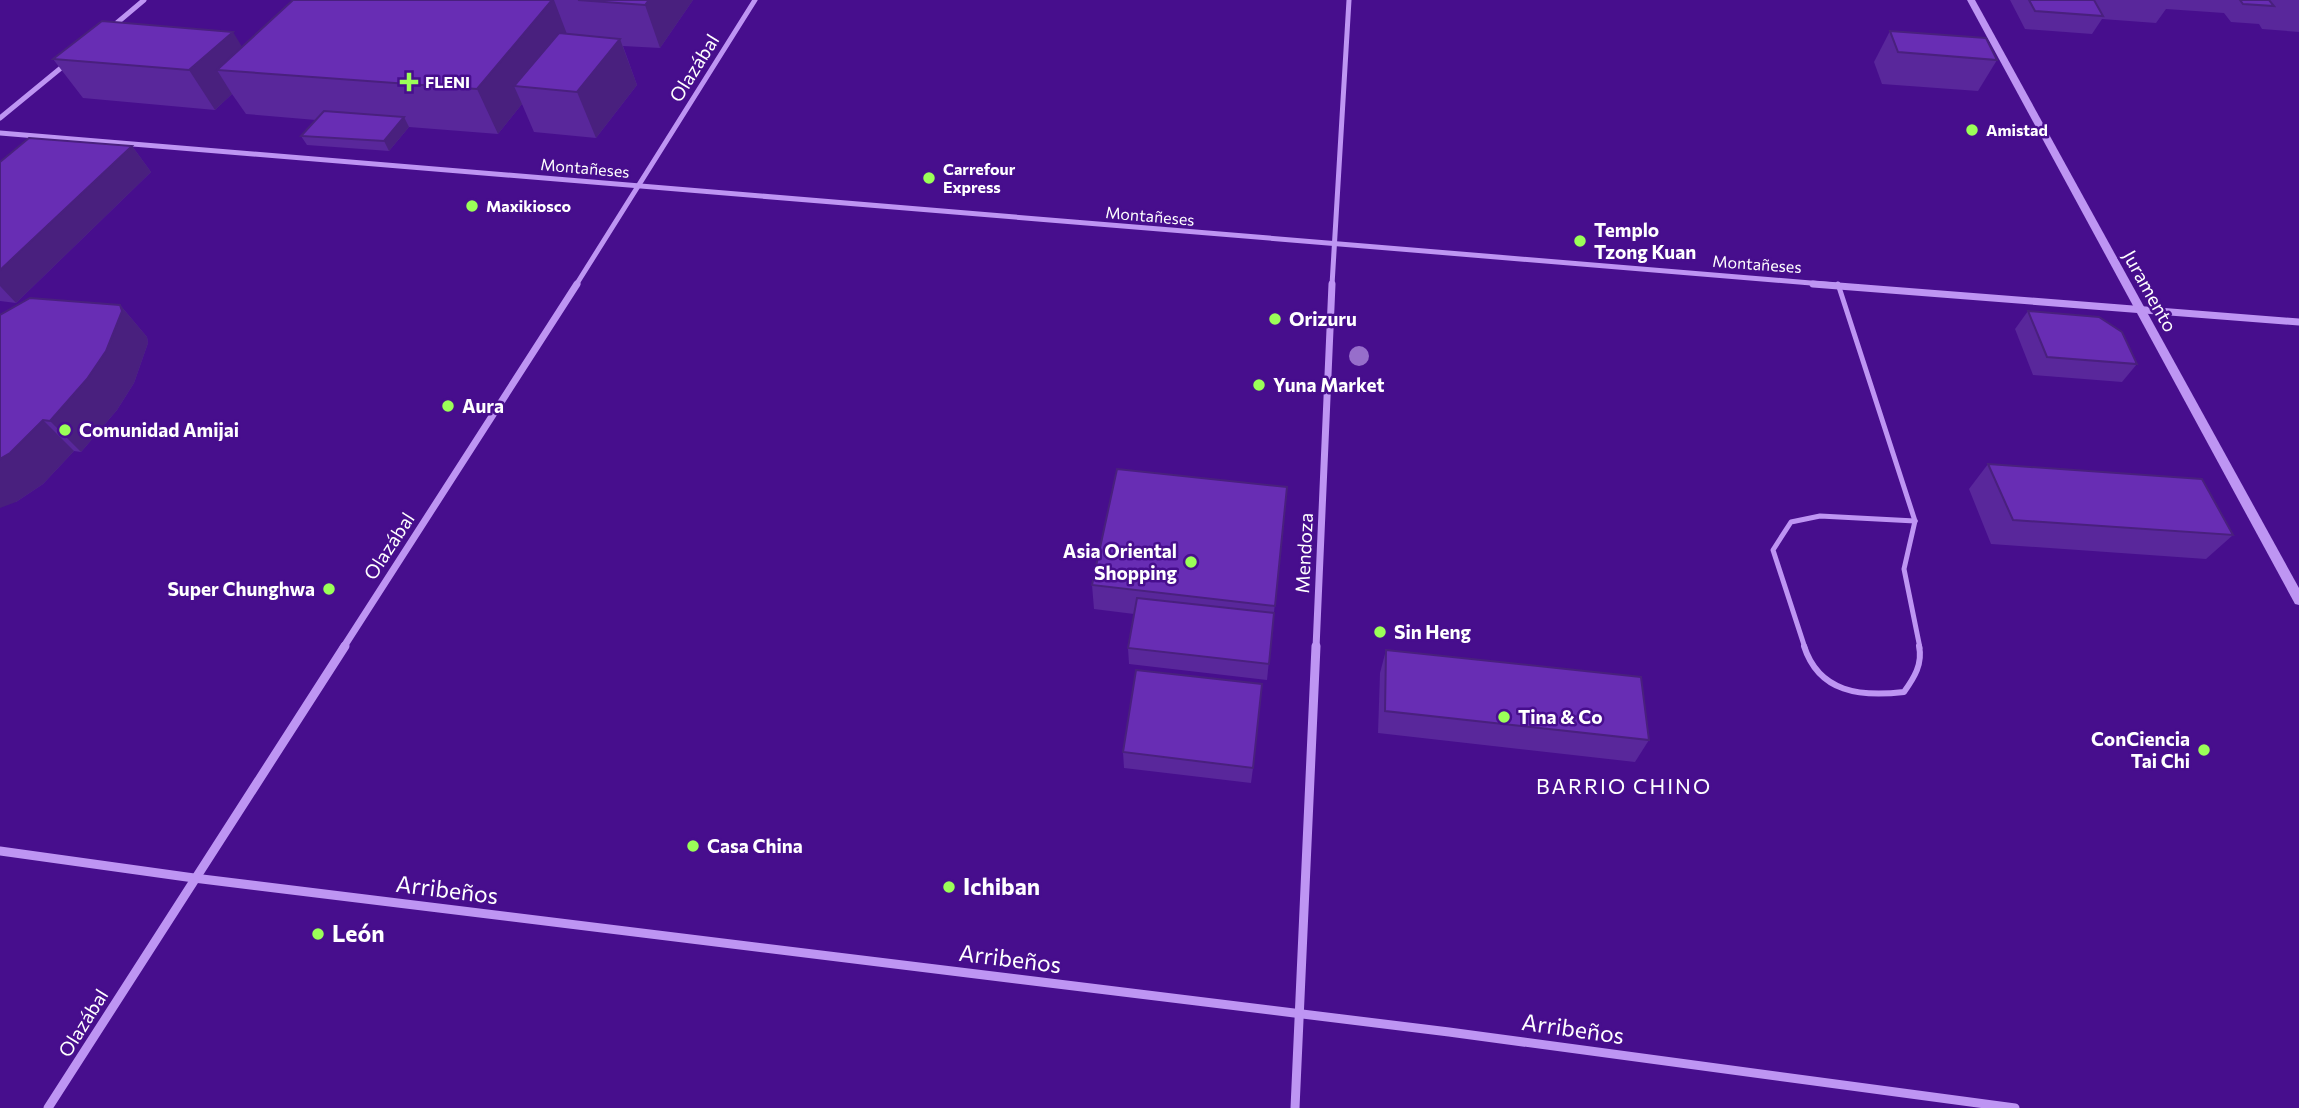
<svg xmlns="http://www.w3.org/2000/svg" width="2299" height="1108" viewBox="0 0 2299 1108" font-family="Commissioner,sans-serif">
<style>
.lines{fill:none;stroke-linecap:round;stroke-linejoin:round}
.service-far1{stroke:#be95f3;stroke-width:5}
.service{stroke:#be95f3;stroke-width:6}
.minor-far2{stroke:#be95f3;stroke-width:5}
.minor-far1{stroke:#be95f3;stroke-width:7}
.minor{stroke:#be95f3;stroke-width:9}
.tertiary{fill:#be95f3;fill-rule:evenodd}
.tree{fill:#976ecb}
.wall{fill:#59279b}
.shaded-wall{fill:#49207e}
.building{fill:#682db4;stroke:#49207e;stroke-width:2}
.poi-dot{fill:#9bff58;stroke:#470e8d;stroke-width:2.5}
.labels{text-anchor:middle;stroke-width:5;stroke-linejoin:round;paint-order:stroke}
.far-poi-label{font-size:16px;font-weight:bold;fill:#fff;stroke:#470e8d;text-anchor:start}
.far-street-label{font-size:16px;fill:#fff;stroke:#470e8d}
.street-label{font-size:19px;fill:#fff;stroke:#470e8d}
.poi-label{font-size:19px;font-weight:bold;fill:#fff;stroke:#470e8d;text-anchor:start}
.neighbourhood-label{font-size:21px;letter-spacing:2px;fill:#fff;stroke:#470e8d}
.near-poi-label{font-size:23px;font-weight:bold;fill:#fff;stroke:#470e8d;text-anchor:start}
.near-street-label{font-size:23px;fill:#fff;stroke:#470e8d}
</style>
<rect width="100%" height="100%" fill="#470e8d"/>
<g class="lines">
<g class="service-far1">
<path d="M1838,284L1915,521"/>
<path d="M1915,521L1904,569L1920,648"/>
<path d="M1805,648L1773,550L1791,522L1820,516L1915,521"/>
</g>
<path class="service" d="M1804,646C1819,693 1861,697 1904,692C1914,678 1923,664 1919,646"/>
<g class="minor-far2">
<path d="M112,27L144,0"/>
<path d="M0,118L67,63"/>
<path d="M0,133L1835,285"/>
<path d="M576,285L755,0"/>
<path d="M1332,285L1349,0"/>
</g>
<g class="minor-far1">
<path d="M1813,284L2299,322"/>
<path d="M343,648L577,284"/>
<path d="M1316,648L1332,284"/>
</g>
<g class="minor">
<path d="M0,851L194,878L1449,1032L2015,1108"/>
<path d="M48,1108L345,646"/>
<path d="M1295,1108L1316,646"/>
</g>
<path class="tertiary" d="M1967,0H1975L2299,588V605L2295,604Z"/>
</g>
<circle class="tree" cx="1359" cy="356" r="10"/>
<g class="wall">
<path d="M293,0H693L660,48L623,46L637,85L596,138L534,132L522,104L498,134L409,127L389,151L307,145L301,136L316,120L246,114L232,94L215,110L83,98L53,59L242,47Z"/>
<path d="M2010,0H2299V32L2262,29L2259,24L2231,22L2224,13L2166,9L2156,23L2102,19L2092,34L2025,29Z"/>
<path d="M1890,31L1997,60L1978,91L1882,84L1874,62Z"/>
<path d="M132,146L151,172L16,303L0,301V162Z"/>
<path d="M120,305L147,337L148,343L134,383L117,410L81,452L74,451L43,484L16,502L0,315Z"/>
<path d="M2028,311L2137,364L2122,382L2033,375L2015,329Z"/>
<path d="M1988,464L2233,535L2206,559L1991,544L1969,489Z"/>
<path d="M1287,487L1267,680L1129,664L1128,648L1134,614L1094,609L1092,585Z"/>
<path d="M1386,650L1649,740L1635,762L1378,733L1380,673Z"/>
<path d="M1123,752L1253,768L1251,783L1124,768Z"/>
</g>
<g class="shaded-wall">
<path d="M552,0H554L570,42L514,86L522,104L498,134L477,89Z"/>
<path d="M649,0H693L660,48L645,5Z"/>
<path d="M233,32L257,71L217,70L232,94L215,110L189,70Z"/>
<path d="M620,39L637,85L596,138L577,92Z"/>
<path d="M404,117L409,127L389,151L384,141Z"/>
<path d="M132,146L151,172L16,303L0,286V270Z"/>
<path d="M120,305L147,337L148,343L134,383L117,410L81,452L50,421Z"/>
<path d="M43,420L74,451L43,484L16,502L0,508V459Z"/>
</g>
<g class="building">
<path d="M293,0H552L477,89L217,70Z"/>
<path d="M578,0H649L645,5Z"/>
<path d="M2029,0H2094L2103,16L2035,11Z"/>
<path d="M2240,0H2269L2274,6L2243,4Z"/>
<path d="M102,21L233,32L189,70L53,59Z"/>
<path d="M1890,31L1986,38L1997,60L1898,52Z"/>
<path d="M559,33L620,39L577,92L514,86Z"/>
<path d="M324,111L404,117L384,141L301,136Z"/>
<path d="M29,138L132,146L0,270V162Z"/>
<path d="M30,298L120,305L122,311L106,351L87,379L50,421L43,420L10,453L0,459V315Z"/>
<path d="M2028,311L2099,317L2122,332L2137,364L2047,357Z"/>
<path d="M1988,464L2202,479L2233,535L2013,520Z"/>
<path d="M1117,469L1287,487L1275,606L1092,585Z"/>
<path d="M1137,598L1274,613L1269,664L1128,648Z"/>
<path d="M1386,650L1641,677L1649,740L1385,711Z"/>
<path d="M1136,670L1262,684L1253,768L1123,752Z"/>
</g>
<g class="poi-dot">
<path d="M405.5 71.5h7v7h7v7h-7v7h-7v-7h-7v-7h7z"/>
<circle cx="1972" cy="130" r="7"/>
<circle cx="929" cy="178" r="7"/>
<circle cx="472" cy="206" r="7"/>
<circle cx="1580" cy="241" r="7"/>
<circle cx="1275" cy="319" r="7"/>
<circle cx="1259" cy="385" r="7"/>
<circle cx="448" cy="406" r="7"/>
<circle cx="65" cy="430" r="7"/>
<circle cx="1191" cy="562" r="7"/>
<circle cx="329" cy="589" r="7"/>
<circle cx="1380" cy="632" r="7"/>
<circle cx="1504" cy="717" r="7"/>
<circle cx="2204" cy="750" r="7"/>
<circle cx="693" cy="846" r="7"/>
<circle cx="949" cy="887" r="7"/>
<circle cx="318" cy="934" r="7"/>
</g>
<g class="labels">
<g class="far-poi-label">
<text x="425" y="88">FLENI</text>
<text x="1986" y="136">Amistad</text>
<text x="943" y="175">Carrefour<tspan x="943" dy="18">Express</tspan></text>
<text x="486" y="212">Maxikiosco</text>
</g>
<g class="far-street-label">
<text transform="translate(585 168) rotate(5)" y="6">Montañeses</text>
<text transform="translate(1150 216) rotate(5)" y="6">Montañeses</text>
<text transform="translate(1757 264) rotate(4)" y="6">Montañeses</text>
</g>
<g class="street-label">
<text transform="translate(694 68) rotate(-58)" y="7">Olazábal</text>
<text transform="translate(2150 291) rotate(61)" y="7">Juramento</text>
<text transform="translate(389 546) rotate(-57)" y="7">Olazábal</text>
<text transform="translate(1304 553) rotate(-87)" y="7">Mendoza</text>
<text transform="translate(83 1023) rotate(-58)" y="7">Olazábal</text>
</g>
<g class="poi-label">
<text x="1594" y="237">Templo<tspan x="1594" dy="22">Tzong Kuan</tspan></text>
<text x="1289" y="326">Orizuru</text>
<text x="1273" y="392">Yuna Market</text>
<text x="462" y="413">Aura</text>
<text x="79" y="437">Comunidad Amijai</text>
<text x="1177" y="558" text-anchor="end">Asia Oriental<tspan x="1177" dy="22">Shopping</tspan></text>
<text x="315" y="596" text-anchor="end">Super Chunghwa</text>
<text x="1394" y="639">Sin Heng</text>
<text x="1518" y="724">Tina &amp; Co</text>
<text x="2190" y="746" text-anchor="end">ConCiencia<tspan x="2190" dy="22">Tai Chi</tspan></text>
<text x="707" y="853">Casa China</text>
</g>
<g class="neighbourhood-label">
<text x="1624" y="794">BARRIO CHINO</text>
</g>
<g class="near-poi-label">
<text x="963" y="895">Ichiban</text>
<text x="332" y="942">León</text>
</g>
<g class="near-street-label">
<text transform="translate(447 890) rotate(7)" y="8">Arribeños</text>
<text transform="translate(1010 959) rotate(7)" y="8">Arribeños</text>
<text transform="translate(1573 1029) rotate(8)" y="8">Arribeños</text>
</g>
</g>
</svg>
